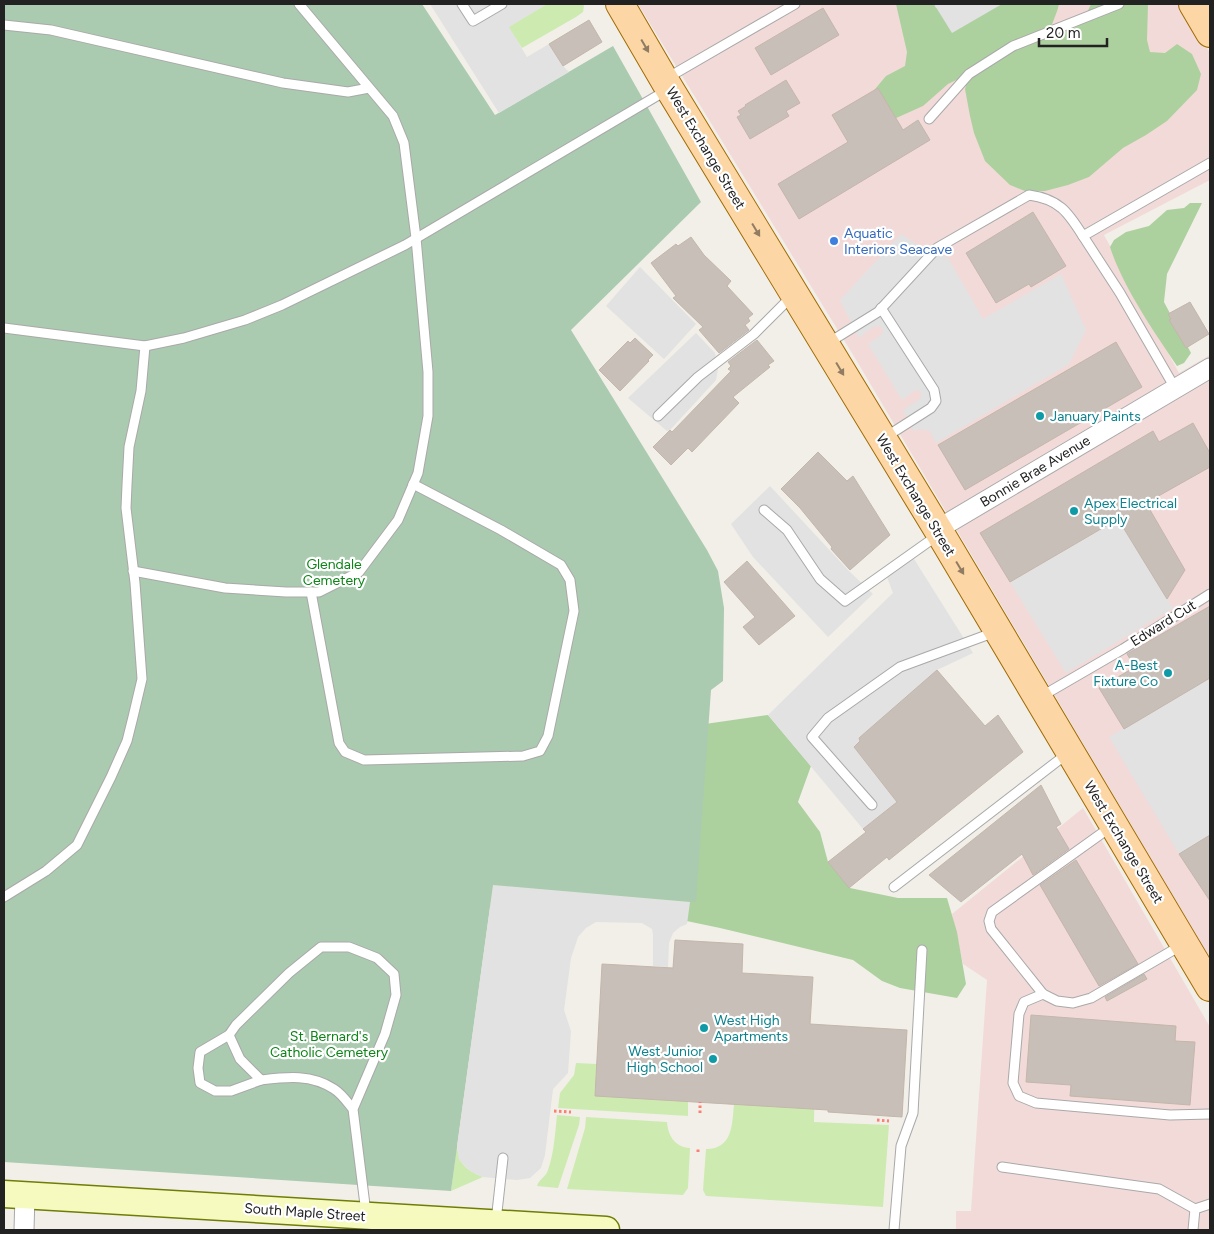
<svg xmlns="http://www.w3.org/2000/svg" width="1214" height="1234" viewBox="0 0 1214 1234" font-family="Figtree,sans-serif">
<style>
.commercial{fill:#f2dad9}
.grass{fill:#cdebb0}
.forest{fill:#add19e}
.cemetery{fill:#aacbaf}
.parking{fill:#e2e2e2}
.building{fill:#c7bfb8;stroke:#c4b6ab}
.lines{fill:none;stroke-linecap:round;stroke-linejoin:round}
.lane-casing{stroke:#a9a9a9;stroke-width:11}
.street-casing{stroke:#a9a9a9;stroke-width:21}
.secondary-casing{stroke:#707d05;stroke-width:29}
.primary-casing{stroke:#a06b00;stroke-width:30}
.path{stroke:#fa8072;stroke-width:3;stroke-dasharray:2.5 2.5;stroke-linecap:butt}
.lane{stroke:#fff;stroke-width:9}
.street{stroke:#fff;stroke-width:19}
.secondary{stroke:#f7fabf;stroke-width:26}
.primary{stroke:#fcd6a4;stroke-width:28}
.oneway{fill:#8f7c63}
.shop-dot{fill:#3f7fe0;stroke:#fff;stroke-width:2}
.culture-dot{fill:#0f9aa8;stroke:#fff;stroke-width:2}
.labels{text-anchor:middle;stroke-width:4.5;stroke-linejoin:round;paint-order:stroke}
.street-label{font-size:14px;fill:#222;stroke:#fff}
.shop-label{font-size:14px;fill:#366cbe;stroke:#fff;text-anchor:start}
.culture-label{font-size:14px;fill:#0d838f;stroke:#fff;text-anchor:start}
.park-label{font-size:14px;fill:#0c8416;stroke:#fff}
</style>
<rect width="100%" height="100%" fill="#f2efe9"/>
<g class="commercial">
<path d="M638,4H1181L1210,53V180L1104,235L1179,373L1210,355V958L855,358Z"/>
<path d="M1083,808L1210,1027V1230H956V1211H971L987,980L963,964L952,914Z"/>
</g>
<g class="grass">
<path d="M547,4H583L584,6L583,12L576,17L522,48L508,27Z"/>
<path d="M576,1063L597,1064L688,1101V1116L558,1108L560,1093L574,1075Z"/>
<path d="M815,1078L814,1122L889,1125L883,1207L706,1196L703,1190L706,1149C733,1149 732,1124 734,1104Z"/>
<path d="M557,1115L580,1117L579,1125L558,1188L537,1186C539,1179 546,1177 548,1170C554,1153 555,1134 557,1115Z"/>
<path d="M586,1117L667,1122C668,1136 675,1147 690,1148L688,1188L683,1195L567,1189L585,1128Z"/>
<path d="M457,1146C460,1165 465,1169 483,1177L451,1191Z"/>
</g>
<g class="forest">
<path d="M896,4H934L936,8L991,4H1059C1057,15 1050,25 1049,37L1076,27L1086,15L1091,4H1148L1147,40L1150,52L1165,53L1177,44L1192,54L1201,74L1197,90L1167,121L1146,135L1123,148L1089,177L1068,185L1045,191H1025L1010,185L985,161L974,133L970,116L965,89L969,74L948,84L923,106L894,119L865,101L886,76L905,66L907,52Z"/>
<path d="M1190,203H1202L1167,274L1164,302L1191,353L1184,363L1177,366C1153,330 1123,287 1110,247L1114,240L1126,232L1149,226L1167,210L1184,208Z"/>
<path d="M768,715L811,766L798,802L820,832L828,862L850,888L898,898H947L957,932L966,984L957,998L900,988L882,981L853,960L720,928L529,888L490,907L157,735L698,725Z"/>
</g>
<path class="cemetery" d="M4,4H422L495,115L613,46L701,202L571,330L707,550L718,571L724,608L723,681L711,690L696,902L493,886L451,1191L4,1162Z"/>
<g class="parking">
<path d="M430,4H547L509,27L527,57L549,44L563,66L569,72L499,113Z"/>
<path d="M934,4H1002L952,33Z"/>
<path d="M901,234L915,243L948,258L983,319L1061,274L1086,330L1069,364L936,443L930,431L920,429L914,431L903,410L921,398V393L918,390L914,391L902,400L868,344L880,336L883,332L882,328L879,326L873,327L859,338L840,300Z"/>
<path d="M640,267L696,324L664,359L606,306Z"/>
<path d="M696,333L715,353L718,369L716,380L670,430L667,431L628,398Z"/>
<path d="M770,486L849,571L873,594L828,637L753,557L731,524Z"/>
<path d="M1118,519L1173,608L1066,673L1010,582Z"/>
<path d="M914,559L973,653L937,670L854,747L879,779L903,798L863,829L768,715L893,593L887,577Z"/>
<path d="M1210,678V835L1179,854L1109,737Z"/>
<path d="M493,885L690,902L687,924L680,927L673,933L669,943L668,967L653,966V935L652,929L642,923L596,922L586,928L578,937L571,958L564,1010L571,1031L568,1073L553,1089L545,1155L541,1168L530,1178L517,1180L483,1177L470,1171L459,1160L457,1146Z"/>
</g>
<g class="building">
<path d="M823,8L839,35L771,75L755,48Z"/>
<path d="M589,20L602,42L563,66L549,44Z"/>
<path d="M786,80L800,103L786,111L789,116L750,139L737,117L741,115L738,111L746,106L745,105Z"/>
<path d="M878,88L903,130L918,120L930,140L799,219L778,184L848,142L832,115Z"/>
<path d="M1033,212L1066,266L1031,287L1029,284L996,303L966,253Z"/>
<path d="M691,237L704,255L731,281L727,286L753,314L748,318L750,321L745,325L749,330L719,353L699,330L703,327L673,298L676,296L651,263L676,244L678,246Z"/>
<path d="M1190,302L1209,334L1186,348L1169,320L1171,319L1168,314Z"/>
<path d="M635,338L653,355L648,360L649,361L620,391L599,370L628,341L630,343Z"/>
<path d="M757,340L774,361L768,365L770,367L733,397L739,403L692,452L688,448L671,465L653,447L670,430L672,432L731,371L728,369L731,366L728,362Z"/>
<path d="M1116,342L1142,387L965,490L938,445Z"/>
<path d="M1193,423L1210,453V467L1146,503L1185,570L1167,599L1118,519L1010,582L980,533L1153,431L1159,442Z"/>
<path d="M818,452L847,481L853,476L890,535L850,570L831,549L832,547L800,508L781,489Z"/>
<path d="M747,561L795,616L759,645L743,627L755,617L724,582Z"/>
<path d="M1210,606V678L1124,729L1099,688L1135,667L1127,654Z"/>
<path d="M937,670L985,726L998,715L1023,752L889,860L887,857L849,888L828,862L866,832L863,829L897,802L854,747L860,741L859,738Z"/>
<path d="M1041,785L1061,824L1056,827L1069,849L1033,875L1022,854L961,902L929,875Z"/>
<path d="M1210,835V901L1179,854Z"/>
<path d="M1076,860L1138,964L1099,986L1040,885Z"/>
<path d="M675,940L743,944L742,973L813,977L810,1024L907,1030L902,1117L828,1112V1110L595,1096L602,964L673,968Z"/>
<path d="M1144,974L1147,979L1107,1001L1105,997Z"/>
<path d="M1031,1015L1176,1026L1175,1041L1195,1042L1190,1105L1070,1096L1071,1085L1026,1082Z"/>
</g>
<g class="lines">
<defs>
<g id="lane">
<path d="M462,4L473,21L502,4"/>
<path d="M4,25L51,30L283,83L348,92L369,88"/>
<path d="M667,78L795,4"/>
<path d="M929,119L969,74L1013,46L1119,4"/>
<path d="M1083,236L1120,293L1175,388"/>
<path d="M881,308L934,390L936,401L931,408L884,438"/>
<path d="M4,328L145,346L184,338L245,320L282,305L405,245L667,90"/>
<path d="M828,343L878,312L937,248L1029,195C1059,199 1068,212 1083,236L1210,163"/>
<path d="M658,416L698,377L754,334L792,296"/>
<path d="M764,510L787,530L820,579L845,601L938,535"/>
<path d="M133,571L225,588L286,592H319L359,572L398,520L418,473L428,416V372L416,238L404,143L393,116L299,4"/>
<path d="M311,592L339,743L345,752L364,760L523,756L540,751L548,736L574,611L570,580L561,565L501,530L413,484"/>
<path d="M1042,696L1123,649L1210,594"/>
<path d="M872,805L812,737L828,718L900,667L995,632"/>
<path d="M1112,826L992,912L989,921L991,929L1043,994L1057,1001L1073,1003L1091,998L1182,945"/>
<path d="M894,887L1068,753"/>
<path d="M4,897L46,871L77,845L111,777L127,741L133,717L142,679L135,583L126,508L127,485L129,447L141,391L145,346"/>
<path d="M1043,994L1024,1002L1019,1014L1013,1083L1019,1096L1036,1103L1170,1115L1210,1114"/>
<path d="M229,1035L200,1052L198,1068L200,1083L215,1091H231L261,1080"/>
<path d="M353,1109C348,1103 342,1094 334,1089C311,1074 287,1077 261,1080L240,1059L229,1035L236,1025L289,973L321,947H349L377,958L394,974L396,995L385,1034L353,1109L366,1213"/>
<path d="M1002,1167L1159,1189L1195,1209"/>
<path d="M496,1221L503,1158"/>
<path d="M894,1230L901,1146L913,1113L922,950"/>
<path d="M1193,1230L1195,1209L1210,1204"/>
</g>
<g id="street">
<path d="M938,529L1210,368"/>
<path d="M24,1230L25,1195"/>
</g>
<path id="secondary" d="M4,1194L606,1230"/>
<g id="primary">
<path d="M620,4L669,88L940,533L1210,987"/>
<path d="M1193,4L1210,33"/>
</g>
</defs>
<use href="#lane" class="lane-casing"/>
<use href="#street" class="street-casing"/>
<use href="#secondary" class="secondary-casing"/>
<use href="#primary" class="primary-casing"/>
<g class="path">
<path d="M554,1111L571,1112"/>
<path d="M700,1113V1102"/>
<path d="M877,1120L889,1121"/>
<path d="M698,1152V1148"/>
</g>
<use href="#lane" class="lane"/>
<use href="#street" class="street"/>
<use href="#secondary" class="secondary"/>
<use href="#primary" class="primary"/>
</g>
<defs><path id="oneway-solid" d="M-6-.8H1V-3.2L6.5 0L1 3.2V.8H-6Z" transform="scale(1.25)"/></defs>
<g class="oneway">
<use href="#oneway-solid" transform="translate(645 46) rotate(60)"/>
<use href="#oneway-solid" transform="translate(756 230) rotate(59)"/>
<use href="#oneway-solid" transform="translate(840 369) rotate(59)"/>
<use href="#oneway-solid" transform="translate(960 568) rotate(59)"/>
</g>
<circle class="shop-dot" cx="834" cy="241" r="5"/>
<g class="culture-dot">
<circle cx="1040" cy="416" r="5"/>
<circle cx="1074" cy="511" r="5"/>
<circle cx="1168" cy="673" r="5"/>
<circle cx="704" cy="1028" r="5"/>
<circle cx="713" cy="1059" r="5"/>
</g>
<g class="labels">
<g class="street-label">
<text transform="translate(706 148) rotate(59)" y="5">West Exchange Street</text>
<text transform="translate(1035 471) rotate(-31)" y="5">Bonnie Brae Avenue</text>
<text transform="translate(916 495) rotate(59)" y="5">West Exchange Street</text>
<text transform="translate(1163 623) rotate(-32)" y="5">Edward Cut</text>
<text transform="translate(1124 842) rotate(59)" y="5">West Exchange Street</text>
<text transform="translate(305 1212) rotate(4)" y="5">South Maple Street</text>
</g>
<g class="shop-label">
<text x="844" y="238">Aquatic<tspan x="844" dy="16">Interiors Seacave</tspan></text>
</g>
<g class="culture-label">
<text x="1050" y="421">January Paints</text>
<text x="1084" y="508">Apex Electrical<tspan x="1084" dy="16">Supply</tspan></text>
<text x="1158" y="670" text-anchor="end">A-Best<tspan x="1158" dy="16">Fixture Co</tspan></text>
<text x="714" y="1025">West High<tspan x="714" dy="16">Apartments</tspan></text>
<text x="703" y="1056" text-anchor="end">West Junior<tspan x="703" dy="16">High School</tspan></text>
</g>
<g class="park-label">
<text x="334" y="569">Glendale<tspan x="334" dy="16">Cemetery</tspan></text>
<text x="329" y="1041">St. Bernard's<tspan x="329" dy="16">Catholic Cemetery</tspan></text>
</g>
</g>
<rect width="1214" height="1234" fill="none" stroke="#222222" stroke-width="10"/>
<path d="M1039 38v8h68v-8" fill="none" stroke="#222222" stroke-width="2.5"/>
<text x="1046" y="38" font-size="15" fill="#222222" stroke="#ffffff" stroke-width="4" paint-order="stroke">20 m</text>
</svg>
